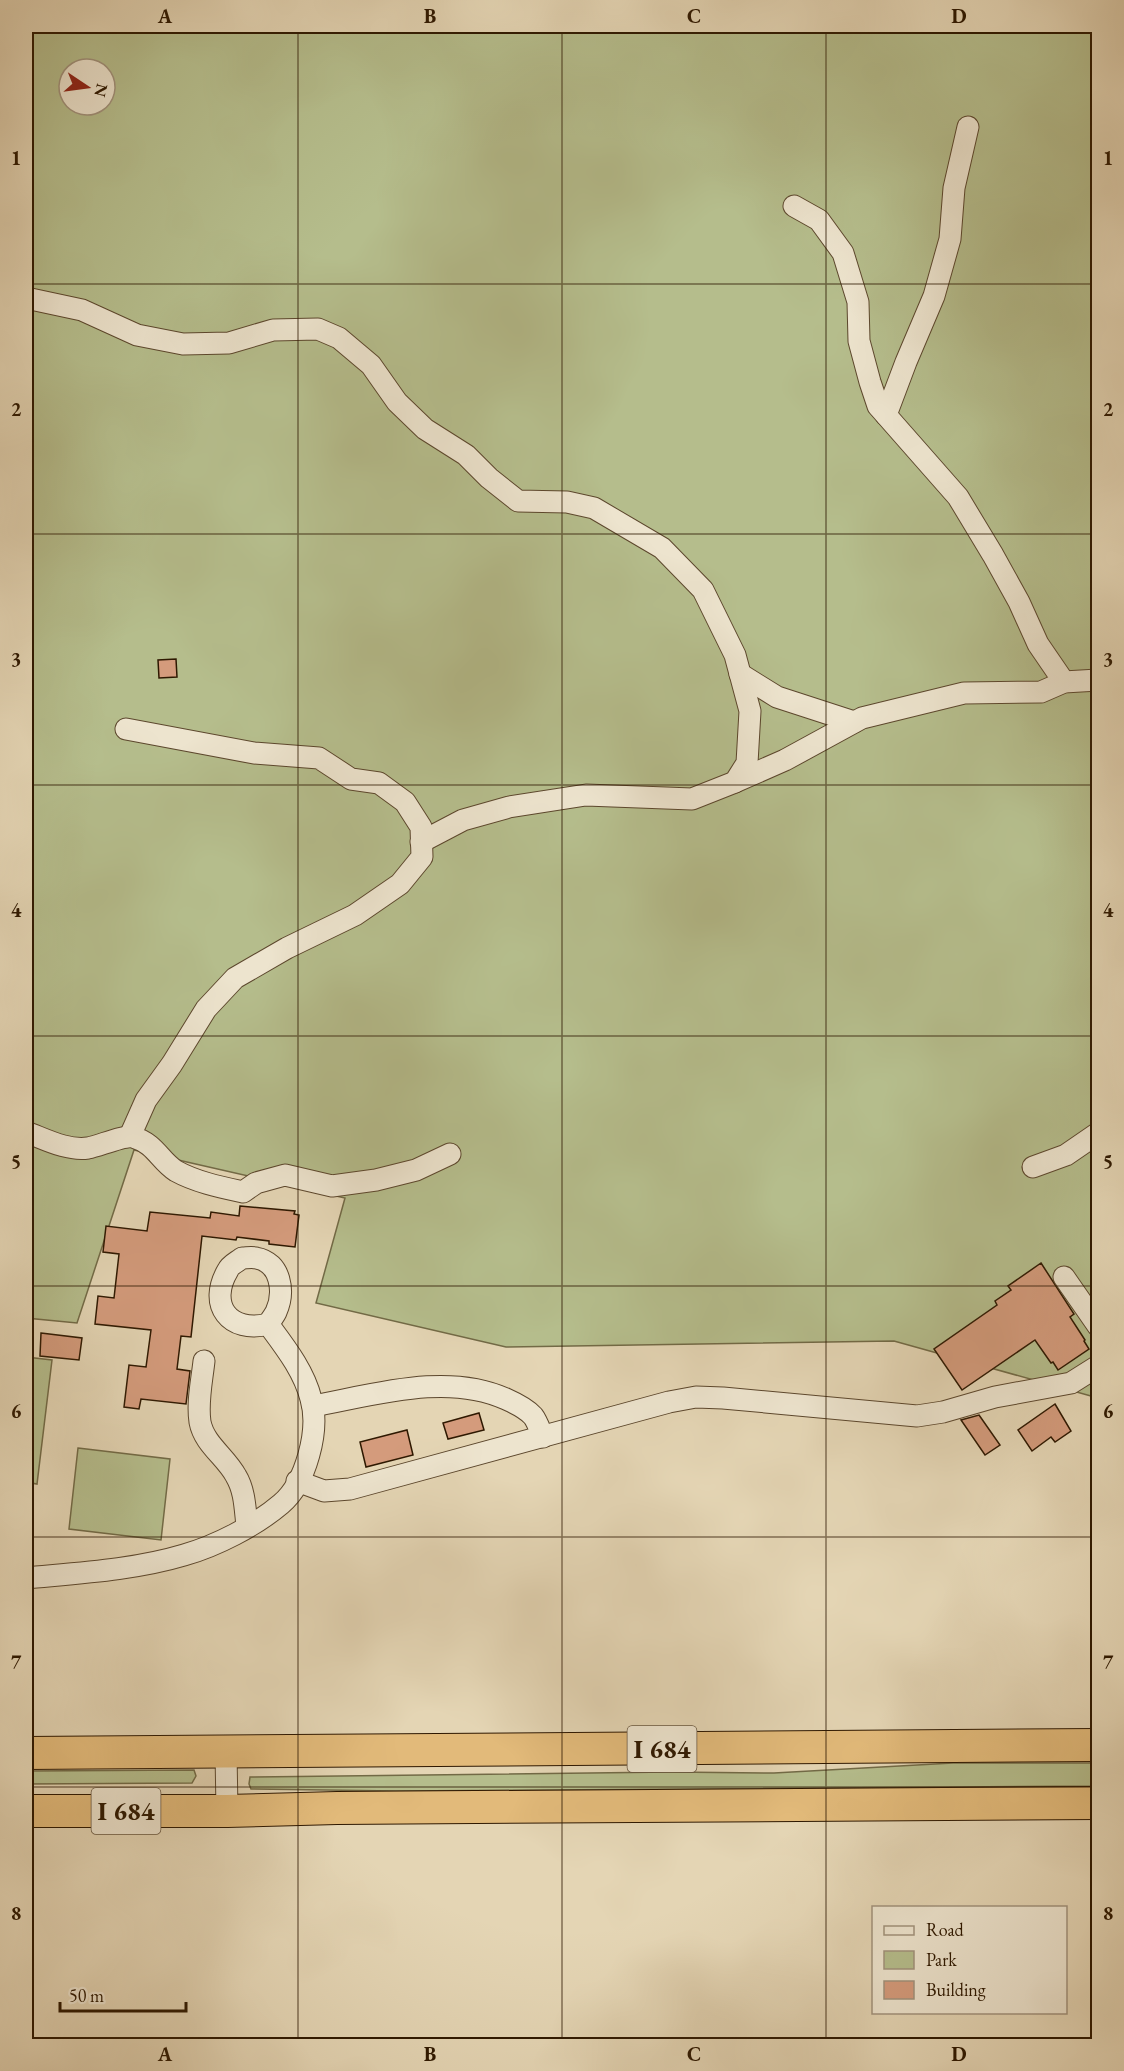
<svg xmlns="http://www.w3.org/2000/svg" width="1124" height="2071" viewBox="0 0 1124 2071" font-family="'EB Garamond',serif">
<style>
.green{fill:#b5bd8c;stroke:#726a46;stroke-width:1.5;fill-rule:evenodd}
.building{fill:#d49b7c;stroke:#2e1800;stroke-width:1.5}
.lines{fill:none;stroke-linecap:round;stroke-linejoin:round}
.minor-casing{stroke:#5c472d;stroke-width:23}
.highway-casing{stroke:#2e1800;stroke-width:34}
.minor{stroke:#ede4ce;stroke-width:21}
.highway{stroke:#e2ba7a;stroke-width:32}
.grid{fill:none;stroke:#2e1800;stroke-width:1.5;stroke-opacity:0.55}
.labels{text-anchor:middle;stroke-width:5;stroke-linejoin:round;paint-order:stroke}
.shield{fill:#ede4ce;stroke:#67553e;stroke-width:1.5}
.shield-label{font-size:26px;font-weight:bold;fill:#2e1800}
.neatline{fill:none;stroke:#2e1800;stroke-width:2}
.grid-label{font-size:20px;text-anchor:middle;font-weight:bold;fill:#2e1800}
</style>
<rect width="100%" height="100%" fill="#e4d5b4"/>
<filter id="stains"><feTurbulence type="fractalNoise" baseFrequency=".00333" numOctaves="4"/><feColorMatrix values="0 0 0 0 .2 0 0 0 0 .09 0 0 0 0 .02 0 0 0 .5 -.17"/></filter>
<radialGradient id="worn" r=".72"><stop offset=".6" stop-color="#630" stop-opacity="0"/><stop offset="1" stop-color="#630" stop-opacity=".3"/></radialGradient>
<g class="green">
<path d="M26,26H1098V1398L894,1341L506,1347L316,1303L345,1198L134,1150L77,1323L26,1318ZM69,69H105V105H69Z"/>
<path d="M26,1357L52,1360L37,1484L26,1482Z"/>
<path d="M78,1448L170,1459L161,1540L69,1529Z"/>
<path d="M953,1763H1098V1786L396,1791L251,1789L249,1784L250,1777L671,1772L774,1773Z"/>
<path d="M194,1770L196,1776L192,1783L26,1784V1771Z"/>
</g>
<g class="building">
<path d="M176,659L177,677L159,678L158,660Z"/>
<path d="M240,1206L295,1211L294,1214L299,1215L295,1247L269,1244V1241L237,1237L236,1240L202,1236L191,1337L181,1336L177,1369L190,1371L186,1404L141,1399L139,1409L124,1407L129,1365L146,1367L151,1330L95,1324L98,1296L114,1298L119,1254L103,1252L106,1226L147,1231L150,1212L210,1218L211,1212L239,1216Z"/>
<path d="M1041,1263L1074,1314L1070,1317L1085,1340L1084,1341L1089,1349L1058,1370L1053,1362L1051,1363L1035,1340L962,1390L934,1349L997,1305L995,1301L1011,1290L1008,1286Z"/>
<path d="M41,1333L82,1338L79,1360L40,1356Z"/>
<path d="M1055,1404L1071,1431L1055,1442L1051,1437L1032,1451L1018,1430Z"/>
<path d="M479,1413L484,1430L448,1439L443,1423Z"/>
<path d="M979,1415L1000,1445L985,1455L961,1420Z"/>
<path d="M407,1430L413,1455L366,1467L360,1442Z"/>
</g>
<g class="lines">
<defs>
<g id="minor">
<path d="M794,206L819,220L843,253L858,302L859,341L870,382L878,406L958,497L993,555L1019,602L1038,644L1064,682"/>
<path d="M26,298L82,310L137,335L183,344L229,343L273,330L318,329L339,338L371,365L397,402L425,429L466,455L489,478L518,501L567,502L594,508L662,548L703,590L735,655L750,711L747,763L735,782L692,799L586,795L509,807L463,820L421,842"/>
<path d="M886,415L906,362L934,296L950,239L954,188L968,127"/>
<path d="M740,674L777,697L854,722"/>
<path d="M126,729L254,753L319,758L351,779L379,783L405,802L421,827L422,857L400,884L355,915L287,948L235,978L206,1009L172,1064L146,1100L130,1136"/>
<path d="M735,782L785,760L862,718L964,693L1041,692L1064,682L1098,680"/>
<path d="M26,1132C45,1139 67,1151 88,1148C99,1146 124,1135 133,1137C156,1144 159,1160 176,1171C196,1182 220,1187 243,1192L256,1183L285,1175L332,1186L376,1180L416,1170L450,1154"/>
<path d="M1033,1167L1066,1155L1098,1133"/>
<path d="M242,1258C246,1258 252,1257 256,1258C281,1262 285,1292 276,1312C274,1316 271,1320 268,1324C230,1334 207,1305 228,1270C230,1265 237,1262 242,1258Z"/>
<path d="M1064,1277L1098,1326"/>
<path d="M204,1361C202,1380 197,1402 200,1422C204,1444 226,1457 236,1476C245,1491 245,1509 247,1526"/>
<path d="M313,1406C374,1395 447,1372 506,1399C515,1403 526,1408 533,1416C537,1421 540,1430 543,1437"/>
<path d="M297,1481L324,1491L350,1489L669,1402L696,1397L723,1398L917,1416L943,1412L995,1397L1071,1383L1098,1366"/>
<path d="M26,1578C78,1573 134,1570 184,1555C216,1546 255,1526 281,1504C306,1483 320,1430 311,1399C304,1371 285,1347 268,1324"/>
<path d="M226,1752L227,1811"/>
</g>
<g id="highway">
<path d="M26,1753L1098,1745"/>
<path d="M26,1811H227L337,1808L1098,1803"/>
</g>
</defs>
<use href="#minor" class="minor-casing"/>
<use href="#highway" class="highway-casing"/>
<use href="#minor" class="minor"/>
<use href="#highway" class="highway"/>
</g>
<path class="grid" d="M298,26V2046M562,26V2046M826,26V2046M26,284H1098M26,534H1098M26,785H1098M26,1036H1098M26,1286H1098M26,1537H1098M26,1787H1098"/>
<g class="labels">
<g class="shield">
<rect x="627.5" y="1726" width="69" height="46" rx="4.5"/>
<rect x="91.5" y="1788" width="69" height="46" rx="4.5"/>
</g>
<g class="shield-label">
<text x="662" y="1758">I 684</text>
<text x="126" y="1820">I 684</text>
</g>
</g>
<rect width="1124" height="2071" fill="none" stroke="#e4d5b4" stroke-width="66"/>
<rect x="872" y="1906" width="195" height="108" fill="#ede4ce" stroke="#a1927c" stroke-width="1.5"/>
<rect x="884" y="1926" width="30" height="9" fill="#ede4ce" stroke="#a1927c" stroke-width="1.5"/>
<text x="926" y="1936" font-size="18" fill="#2e1800">Road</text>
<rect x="884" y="1951" width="30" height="18" fill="#b5bd8c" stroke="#a1927c" stroke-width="1.5"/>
<text x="926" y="1966" font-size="18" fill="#2e1800">Park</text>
<rect x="884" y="1981" width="30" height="18" fill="#d49b7c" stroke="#a1927c" stroke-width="1.5"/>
<text x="926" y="1996" font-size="18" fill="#2e1800">Building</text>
<g transform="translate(87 87) rotate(103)"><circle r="28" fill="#ede4ce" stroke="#a1927c" stroke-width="1.5"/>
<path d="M0-4.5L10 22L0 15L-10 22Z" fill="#8f2418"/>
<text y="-9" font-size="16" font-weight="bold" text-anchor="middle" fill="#2e1800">N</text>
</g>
<path d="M60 2002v9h126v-9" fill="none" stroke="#2e1800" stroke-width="3"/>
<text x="69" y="2002" font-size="18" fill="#2e1800" stroke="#ede4ce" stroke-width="4.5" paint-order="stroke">50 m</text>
<rect x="33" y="33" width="1058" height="2005" class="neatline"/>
<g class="grid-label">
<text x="165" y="23">A</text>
<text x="430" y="23">B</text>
<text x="694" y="23">C</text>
<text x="959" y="23">D</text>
<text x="16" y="165">1</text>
<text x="1108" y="165">1</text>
<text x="16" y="416">2</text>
<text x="1108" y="416">2</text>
<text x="16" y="666">3</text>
<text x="1108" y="666">3</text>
<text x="16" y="917">4</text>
<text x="1108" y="917">4</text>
<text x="16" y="1168">5</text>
<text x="1108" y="1168">5</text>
<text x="16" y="1418">6</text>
<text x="1108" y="1418">6</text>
<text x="16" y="1669">7</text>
<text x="1108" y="1669">7</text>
<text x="16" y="1920">8</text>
<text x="1108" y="1920">8</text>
<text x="165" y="2061">A</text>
<text x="430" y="2061">B</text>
<text x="694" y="2061">C</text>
<text x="959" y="2061">D</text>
</g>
<rect width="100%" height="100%" filter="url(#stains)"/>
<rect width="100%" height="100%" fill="url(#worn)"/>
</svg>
